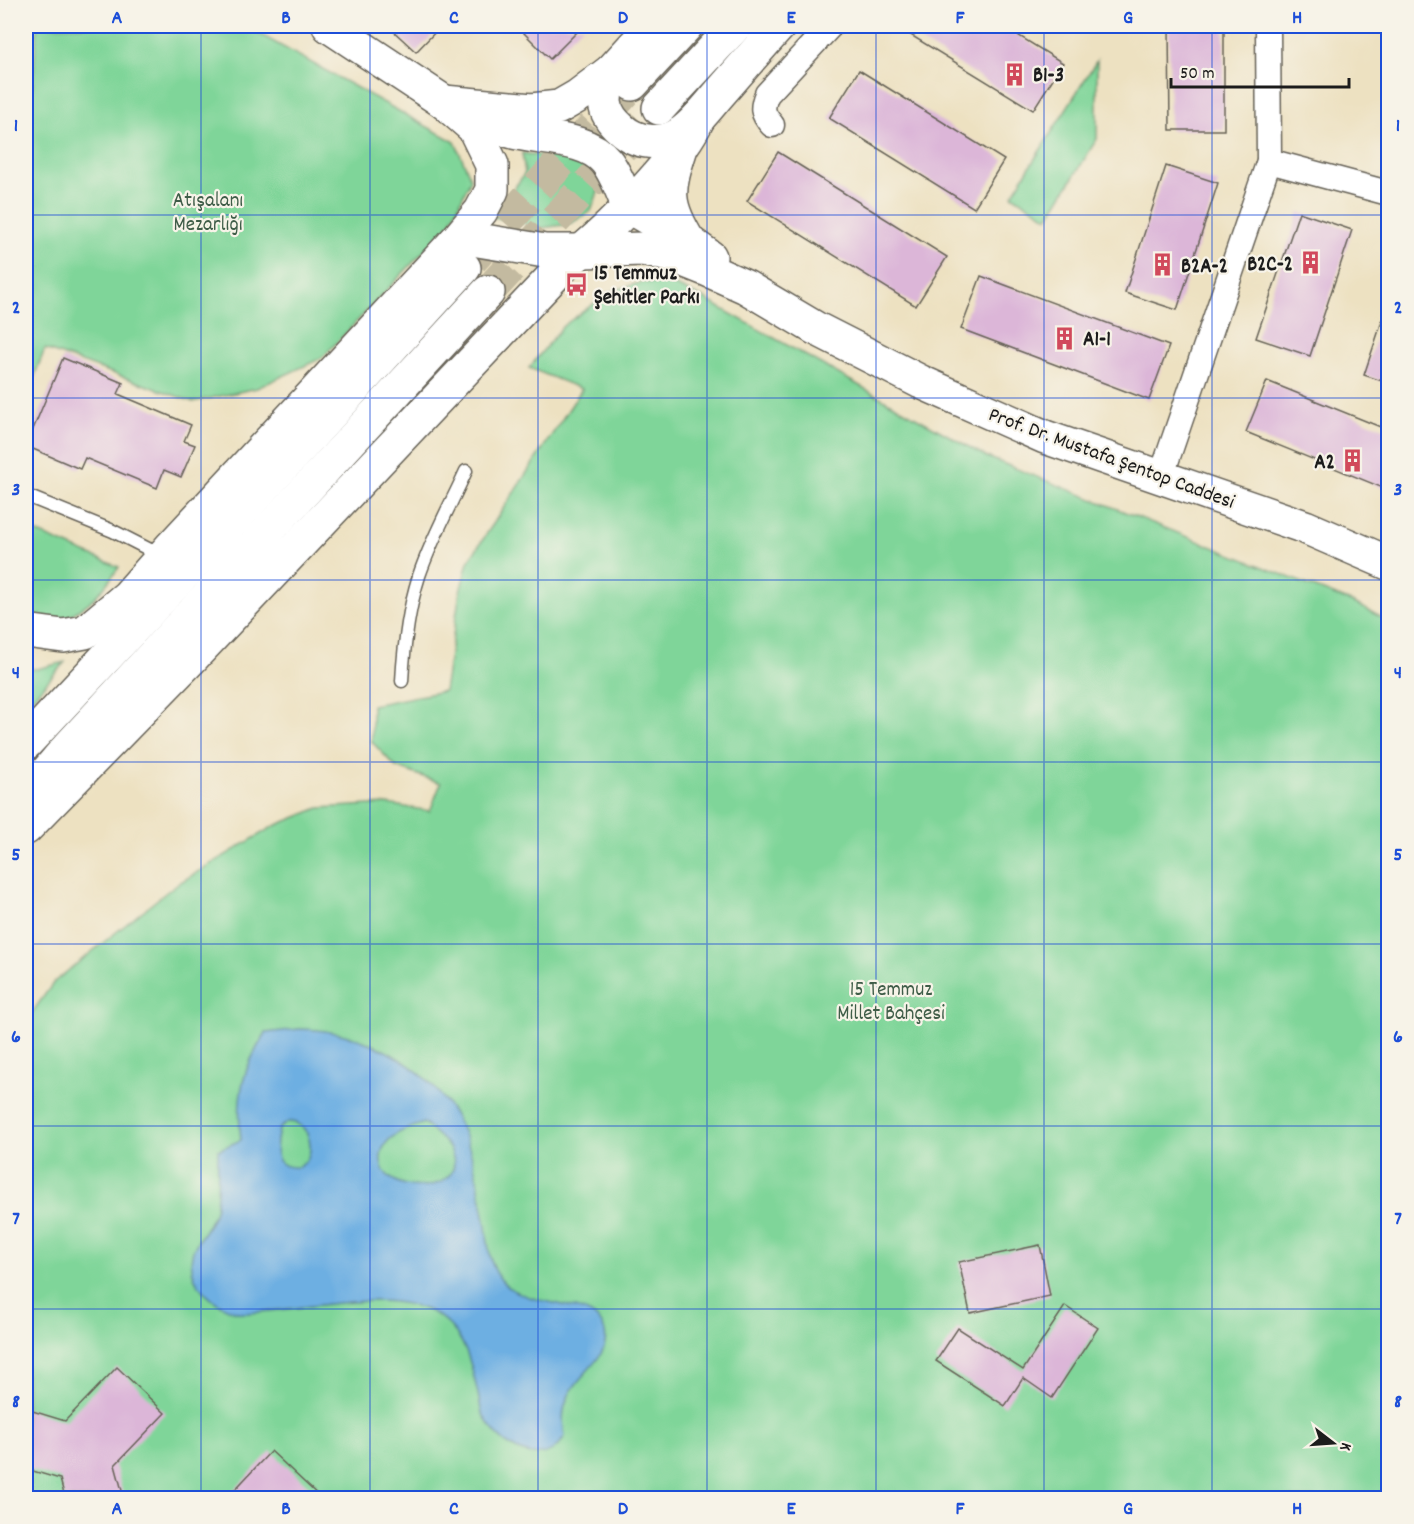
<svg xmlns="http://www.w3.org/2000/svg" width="1414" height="1524" viewBox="0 0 1414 1524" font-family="Dekko,sans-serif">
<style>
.green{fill:#7fd599;stroke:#4e785a;stroke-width:1.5}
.water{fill:#6dafe2;stroke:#44667f;stroke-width:1.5;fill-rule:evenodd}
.building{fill:#dcb6d8}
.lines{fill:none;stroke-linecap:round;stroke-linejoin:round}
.trunk-tunnel{stroke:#c3baa0;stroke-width:33;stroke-dasharray:33 16;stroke-linecap:butt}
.service-casing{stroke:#656156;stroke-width:15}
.minor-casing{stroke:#656156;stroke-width:27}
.secondary-casing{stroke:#656156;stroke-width:36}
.trunk-casing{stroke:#656156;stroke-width:36}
.service{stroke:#fff;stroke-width:12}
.minor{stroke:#fff;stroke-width:24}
.secondary{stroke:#fff;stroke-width:33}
.trunk{stroke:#fff;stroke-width:33}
.grid{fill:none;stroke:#1d4ed8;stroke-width:1.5;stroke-opacity:0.55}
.labels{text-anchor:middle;stroke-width:4.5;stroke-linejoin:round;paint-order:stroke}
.poi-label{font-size:21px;font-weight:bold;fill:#1c1c1c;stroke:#f7f3e8;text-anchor:start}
.park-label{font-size:21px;fill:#3f5d48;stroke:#f7f3e8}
.street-label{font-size:21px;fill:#1c1c1c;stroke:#f7f3e8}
.neatline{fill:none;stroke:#1d4ed8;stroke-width:2}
.grid-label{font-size:20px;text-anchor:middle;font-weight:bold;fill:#1d4ed8}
</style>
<rect width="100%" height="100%" fill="#f7f3e8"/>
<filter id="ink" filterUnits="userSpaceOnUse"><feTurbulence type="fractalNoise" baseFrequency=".0167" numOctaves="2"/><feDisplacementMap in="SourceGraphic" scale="12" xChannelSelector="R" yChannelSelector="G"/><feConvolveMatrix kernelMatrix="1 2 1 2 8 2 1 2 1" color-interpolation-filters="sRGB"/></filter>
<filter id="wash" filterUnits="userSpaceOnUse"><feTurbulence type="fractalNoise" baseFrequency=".008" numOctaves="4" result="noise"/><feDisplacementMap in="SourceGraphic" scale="24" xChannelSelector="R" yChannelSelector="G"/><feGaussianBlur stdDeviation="1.35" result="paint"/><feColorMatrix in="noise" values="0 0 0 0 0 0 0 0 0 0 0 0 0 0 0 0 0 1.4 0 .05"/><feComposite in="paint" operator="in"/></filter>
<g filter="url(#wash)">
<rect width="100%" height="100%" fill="#ede1c1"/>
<g class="green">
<path d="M37,26H245L455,142L471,179L450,224L322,358L257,388L193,402L45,349L26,397V171Z"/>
<path d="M1097,60V139L1048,218L1012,195Z"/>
<path d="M522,153L579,161L596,171L599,190L591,211L570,224L543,228L494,217L525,173Z"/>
<path d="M642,282L671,284L701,297L987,457L1356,604L1388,621V1498H26V1021L54,982L174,886L274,826L319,808L387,804L430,811L441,783L396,767L372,742V705L444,691L460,592L468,562L582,389L529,368L563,326L610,292Z"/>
<path d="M26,528L119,567C97,599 88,606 54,625L26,616Z"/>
<path d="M65,662L26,705V669H37Z"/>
</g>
<path class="water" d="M299,1029C363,1030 429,1064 459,1123C473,1150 478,1184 484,1215C489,1238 486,1265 504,1283C531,1311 597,1296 605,1332C612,1369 552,1377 565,1436C544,1474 498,1446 484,1416C480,1410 480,1402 478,1394C472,1368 467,1340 445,1321C399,1281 298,1313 241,1313C215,1307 187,1285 192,1255C195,1239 212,1226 215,1210C219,1191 217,1170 218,1150L241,1140C236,1097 242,1069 266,1033ZM288,1122C310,1120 319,1156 299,1167C271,1169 275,1148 279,1129ZM424,1123C433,1132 448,1142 452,1154C468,1196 375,1198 381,1155C384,1135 407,1129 424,1123Z"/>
<g id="blocks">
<g class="building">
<path d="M388,26H441L416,52Z"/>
<path d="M517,26H583L550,59Z"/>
<path d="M896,26H1003L1063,63L1033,110Z"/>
<path d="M1169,26H1224V130H1170Z"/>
<path d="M859,70L1004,160L974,208L829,118Z"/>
<path d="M778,152L947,257L916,306L747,201Z"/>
<path d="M1166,166L1218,183L1177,310L1125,293Z"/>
<path d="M1299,212L1352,230L1310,356L1256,338Z"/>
<path d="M981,276L1169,346L1149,400L961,329Z"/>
<path d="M1388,303V383L1364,375Z"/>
<path d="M63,358L123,383L118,394L191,425L184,441L195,445L181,477L164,470L157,488L85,458L80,469L26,446Z"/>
<path d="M1267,381L1388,430V490L1246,432Z"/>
<path d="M1040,1245L1050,1296L970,1313L959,1262Z"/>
<path d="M1065,1306L1098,1328L1052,1398L1023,1378L1005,1406L936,1361L958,1328L1023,1370Z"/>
<path d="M117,1367L165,1413L115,1465L124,1498H65L60,1479L26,1469V1409L65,1421Z"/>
<path d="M271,1451L321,1498H227Z"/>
</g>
</g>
</g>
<g filter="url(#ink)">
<use href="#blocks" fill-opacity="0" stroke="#656156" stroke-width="1.5"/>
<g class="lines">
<g class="trunk-tunnel">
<path d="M472,259L625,92"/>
<path d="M488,292L659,108"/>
</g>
<defs>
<g id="service">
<path d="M27,496L113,531L160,555"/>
<path d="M402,681C404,645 408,610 419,576C431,540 450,506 466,471"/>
</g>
<g id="minor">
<path d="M772,125C762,114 761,108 767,94L830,26"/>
<path d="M1269,161L1388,193"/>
<path d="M1161,477L1269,161L1268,26"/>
</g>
<g id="secondary">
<path d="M681,148C667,191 665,203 689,242"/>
<path d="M629,207L689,242L710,257"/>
<path d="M583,251L642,249L673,256L708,270L746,287L815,328L921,382L1045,437L1305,527L1388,563"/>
<path d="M26,631L63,636L85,632L128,596L172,546L455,242L481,211L492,190V165L474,128L444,102L329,26"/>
</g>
<g id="trunk">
<path d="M611,71C604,96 599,110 621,129C636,143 662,146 680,134C695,124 707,108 719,94C739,71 759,48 779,26"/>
<path d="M632,84L686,26"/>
<path d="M444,102L532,110L559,107L578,96L611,71L652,26"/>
<path d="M659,108L735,26"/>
<path d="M471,115C483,121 497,127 510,131C539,140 586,136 606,161C616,173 622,192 629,207"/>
<path d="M455,242L472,239L545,251H583"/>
<path d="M26,743L213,543L464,268"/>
<path d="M26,797L63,753L488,292"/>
<path d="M26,828L189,661L566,263C599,239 629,208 656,177C674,156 687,142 699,117"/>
</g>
</defs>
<use href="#service" class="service-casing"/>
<use href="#minor" class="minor-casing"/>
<use href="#secondary" class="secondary-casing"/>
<use href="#trunk" class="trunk-casing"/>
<use href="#service" class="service"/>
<use href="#minor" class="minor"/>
<use href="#secondary" class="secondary"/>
<use href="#trunk" class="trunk"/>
</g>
</g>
<path class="grid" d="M201,26V1498M370,26V1498M538,26V1498M707,26V1498M876,26V1498M1044,26V1498M1212,26V1498M26,215H1388M26,398H1388M26,580H1388M26,762H1388M26,944H1388M26,1126H1388M26,1309H1388"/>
<defs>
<symbol id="building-bare" viewBox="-9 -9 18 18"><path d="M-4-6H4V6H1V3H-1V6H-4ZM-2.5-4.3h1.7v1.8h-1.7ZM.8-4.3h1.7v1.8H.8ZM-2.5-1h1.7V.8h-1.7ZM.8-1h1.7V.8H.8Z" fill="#d1495b" stroke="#f7f3e8" stroke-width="2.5" paint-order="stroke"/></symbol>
<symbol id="bus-bare" viewBox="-9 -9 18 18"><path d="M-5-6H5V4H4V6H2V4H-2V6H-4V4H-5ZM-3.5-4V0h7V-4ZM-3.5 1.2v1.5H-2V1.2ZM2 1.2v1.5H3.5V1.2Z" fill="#d1495b" stroke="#f7f3e8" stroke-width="2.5" paint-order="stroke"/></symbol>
</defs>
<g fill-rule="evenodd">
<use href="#building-bare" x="998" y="58" width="33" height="33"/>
<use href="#building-bare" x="1294" y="246" width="33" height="33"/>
<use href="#building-bare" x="1146" y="248" width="33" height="33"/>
<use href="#bus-bare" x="560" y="268" width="33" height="33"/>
<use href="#building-bare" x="1048" y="322" width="33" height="33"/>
<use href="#building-bare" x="1336" y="444" width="33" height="33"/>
</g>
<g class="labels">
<g class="poi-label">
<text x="1033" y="81">B1-3</text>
<text x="1293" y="270" text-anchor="end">B2C-2</text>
<text x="1181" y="272">B2A-2</text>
<text x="594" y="279">15 Temmuz<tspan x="594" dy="24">Şehitler Parkı</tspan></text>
<text x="1083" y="345">A1-1</text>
<text x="1335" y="468" text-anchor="end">A2</text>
</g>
<g class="park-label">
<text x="208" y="206">Atışalanı<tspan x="208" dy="24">Mezarlığı</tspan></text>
<text x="891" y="995">15 Temmuz<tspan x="891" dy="24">Millet Bahçesi</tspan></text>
</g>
<g class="street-label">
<text transform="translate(1112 457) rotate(20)" y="7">Prof. Dr. Mustafa Şentop Caddesi</text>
</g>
</g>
<rect width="1414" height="1524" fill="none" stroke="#f7f3e8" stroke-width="66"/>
<g transform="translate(1333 1443) rotate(107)" stroke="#f7f3e8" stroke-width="4.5" paint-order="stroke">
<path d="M0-4.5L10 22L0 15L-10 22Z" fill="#1c1c1c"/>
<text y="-9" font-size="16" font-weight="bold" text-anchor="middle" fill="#1c1c1c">K</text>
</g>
<path d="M1171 78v9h178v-9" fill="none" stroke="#1c1c1c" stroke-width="3"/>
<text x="1180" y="78" font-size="18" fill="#1c1c1c" stroke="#f7f3e8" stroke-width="4.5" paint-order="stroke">50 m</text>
<rect x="33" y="33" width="1348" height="1458" class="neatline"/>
<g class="grid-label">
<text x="117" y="23">A</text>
<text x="286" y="23">B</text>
<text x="454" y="23">C</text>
<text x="623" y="23">D</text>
<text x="791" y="23">E</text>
<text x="960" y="23">F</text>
<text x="1128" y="23">G</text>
<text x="1297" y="23">H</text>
<text x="16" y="131">1</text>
<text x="1398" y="131">1</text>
<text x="16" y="313">2</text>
<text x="1398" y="313">2</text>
<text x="16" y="495">3</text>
<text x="1398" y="495">3</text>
<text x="16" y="678">4</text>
<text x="1398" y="678">4</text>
<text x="16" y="860">5</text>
<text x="1398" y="860">5</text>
<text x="16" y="1042">6</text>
<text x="1398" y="1042">6</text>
<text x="16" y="1224">7</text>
<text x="1398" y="1224">7</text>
<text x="16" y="1407">8</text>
<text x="1398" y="1407">8</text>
<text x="117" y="1514">A</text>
<text x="286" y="1514">B</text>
<text x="454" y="1514">C</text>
<text x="623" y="1514">D</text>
<text x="791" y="1514">E</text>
<text x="960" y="1514">F</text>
<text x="1128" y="1514">G</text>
<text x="1297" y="1514">H</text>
</g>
</svg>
